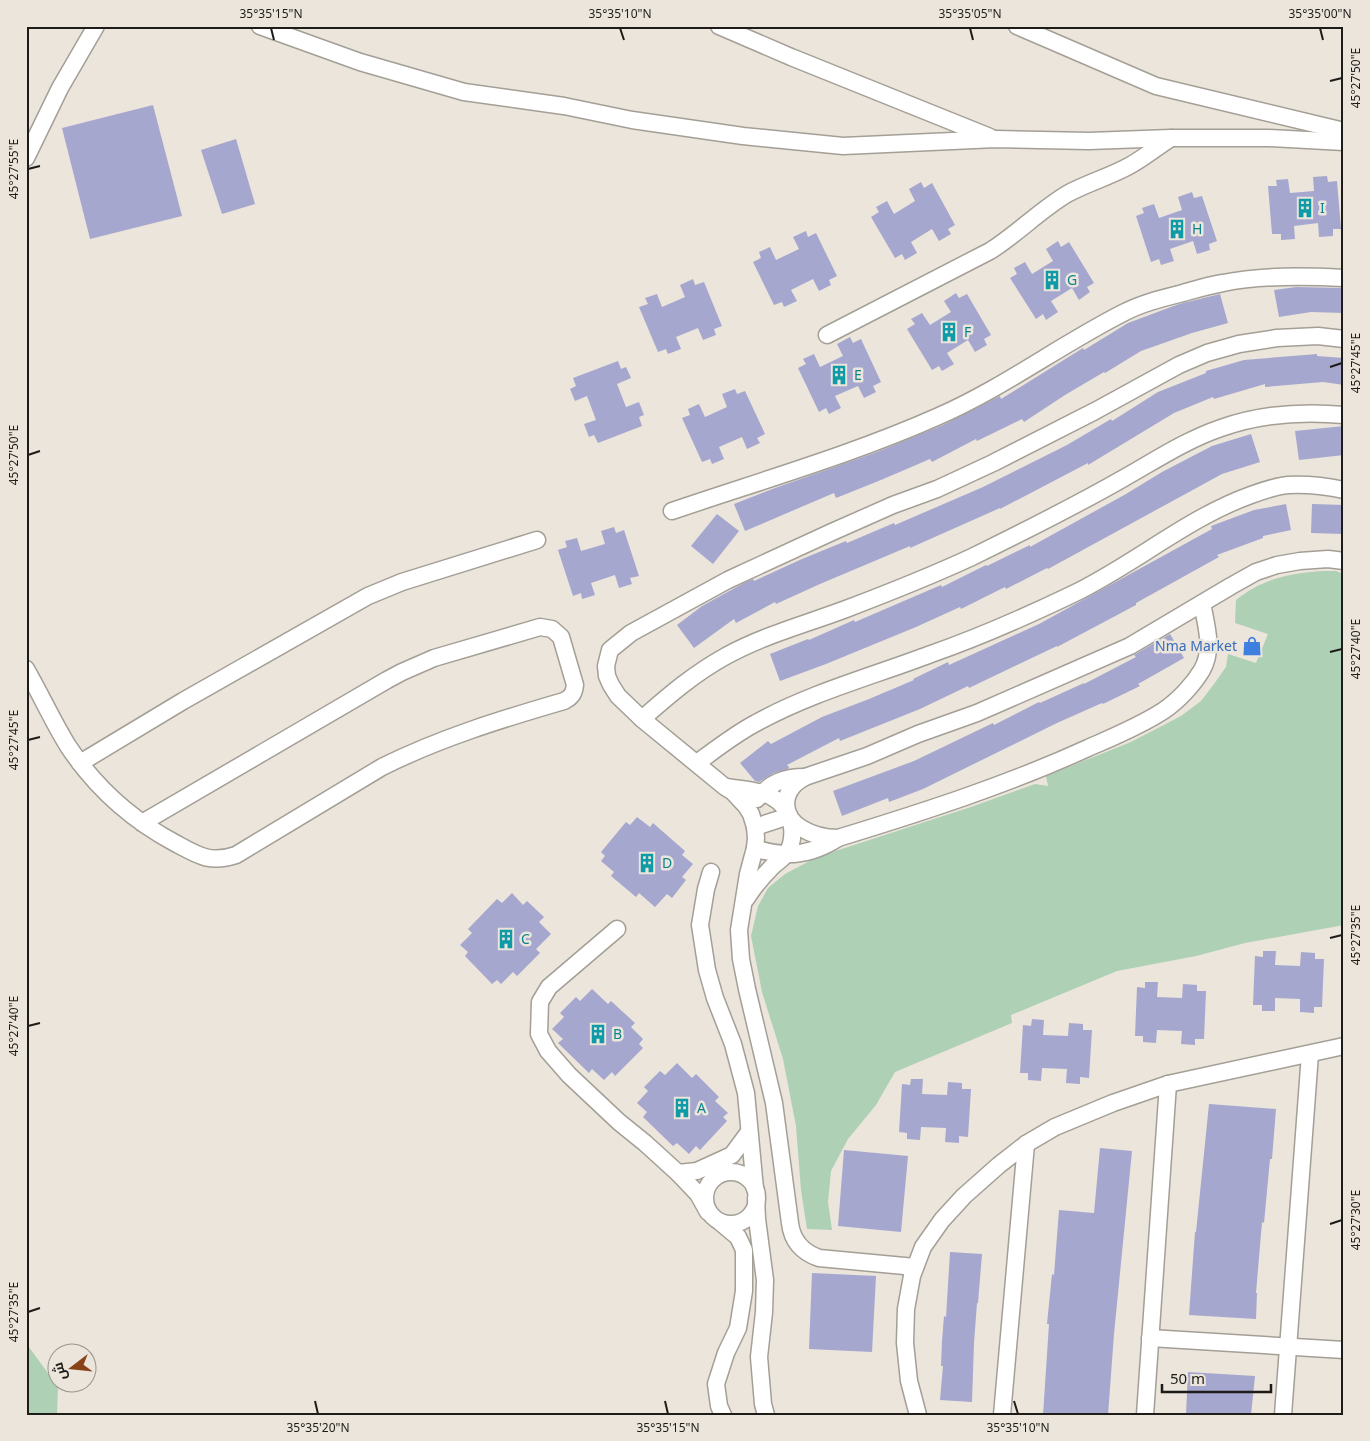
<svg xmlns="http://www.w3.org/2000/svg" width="1370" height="1441" viewBox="0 0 1370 1441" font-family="'Noto Sans',Cairo,sans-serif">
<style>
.green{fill:#aed0b5}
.building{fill:#a6a7cf}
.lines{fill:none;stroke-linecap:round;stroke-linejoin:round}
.street-casing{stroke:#a49f96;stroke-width:19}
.street{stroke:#fff;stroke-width:16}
.ticks{fill:none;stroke:#1e1c18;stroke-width:2}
.labels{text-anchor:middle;stroke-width:5;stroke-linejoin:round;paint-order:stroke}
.culture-label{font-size:14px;fill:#0d838f;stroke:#ebe5db;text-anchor:start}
.shop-label{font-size:14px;fill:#366cbe;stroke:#ebe5db;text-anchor:end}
.neatline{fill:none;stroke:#1e1c18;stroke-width:2}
.ticks-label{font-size:12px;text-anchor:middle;fill:#1e1c18}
</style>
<rect width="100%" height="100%" fill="#ebe5db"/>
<g class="green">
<path d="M1322,571H1336L1344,574V925L1245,943L1196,956L1117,971L1011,1015L1012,1023L895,1072L876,1105L848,1139L831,1171L828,1202L832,1230L807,1229L801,1190L796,1126L783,1059L762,992L751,936L758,906L768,888L785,874L817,857L971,807L1035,784L1048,786L1046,776L1131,742L1181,716L1201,701L1214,684L1226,667L1228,654L1256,663L1268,634L1235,623L1236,600C1261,579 1291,573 1322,571Z"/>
<path d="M26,1343L58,1387L57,1415H26Z"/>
</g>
<g class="building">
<path d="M153,105L182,216L90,239L62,128Z"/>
<path d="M236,139L255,204L222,214L201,150Z"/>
<path d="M1327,176L1328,182L1337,181L1341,229H1333V236L1319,237L1318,223L1294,226L1295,239L1281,240V234H1272L1268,186H1277L1276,180L1288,179L1290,193L1314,191L1313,177Z"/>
<path d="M921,182L924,188L932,183L955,225L948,229L951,234L939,241L932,229L911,242L917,253L905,260L902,254L895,258L871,217L879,212L876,207L887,201L894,214L915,201L909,189Z"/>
<path d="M1192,192L1194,198L1202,196L1217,241L1209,244L1210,250L1197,254L1193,241L1170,249L1174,261L1161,265L1159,259L1151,262L1136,216L1144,213L1142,208L1154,204L1159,218L1182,210L1178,197Z"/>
<path d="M806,231L808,237L816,233L837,276L829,280L831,285L819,291L813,279L791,290L797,301L784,307L782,302L774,305L753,262L761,258L759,252L770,247L776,260L799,249L793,237Z"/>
<path d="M1058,241L1061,247L1069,242L1094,283L1087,287L1090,292L1079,300L1072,288L1051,301L1058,312L1046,320L1043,314L1036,319L1010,278L1017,274L1014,268L1025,262L1032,274L1053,261L1046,249Z"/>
<path d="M693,279L695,285L704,282L722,326L714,329L716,335L703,340L698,328L676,337L681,349L668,354L666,349L658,352L639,307L648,304L645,298L657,294L662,307L685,297L680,285Z"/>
<path d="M1296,287L1344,288V313L1311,312L1279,317L1274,290Z"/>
<path d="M956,293L959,298L967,294L991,335L984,339L987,345L975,352L968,340L947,353L954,364L942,371L939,366L932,370L907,329L915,324L911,319L922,313L930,325L951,312L944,301Z"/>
<path d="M1220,294L1228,323L1192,333L1141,351L1105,373L1104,372L1065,395L1024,422L1022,419L977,441L976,439L932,462L930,459L881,480L836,498L834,493L745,531L734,504L775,488L877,452L943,425L1000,396L1001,399L1083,348L1084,350L1128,323L1179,304Z"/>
<path d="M850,337L853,343L861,339L881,382L873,386L876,392L864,398L858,386L835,396L841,408L829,414L826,408L819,412L798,368L806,364L803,359L814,354L820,367L843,356L837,344Z"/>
<path d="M1317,354V356L1344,358V385L1323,382L1265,387V384L1214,399L1213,397L1174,413L1088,465V463L1000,509V508L910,548V546L820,584L776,604L775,602L736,623L734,619L694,648L677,625L702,606L744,583L753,579L754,581L802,559L846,541L847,543L894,523L895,525L983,487L1067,445L1111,419L1112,421L1158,392L1206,373V371L1244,360Z"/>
<path d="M618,361L621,369L626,367L631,378L617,384L626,407L639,402L644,415L639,417L642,426L598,443L594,435L589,437L584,424L596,420L587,396L575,401L570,389L576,386L573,378Z"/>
<path d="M735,389L737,394L745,391L765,434L757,438L760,443L747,449L742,437L719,447L724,459L712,464L710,459L702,462L682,418L690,415L688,409L699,404L705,417L727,407L722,394Z"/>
<path d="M1344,426V455L1299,460L1295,431Z"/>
<path d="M1251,434L1260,462L1222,474L1048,569L1047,568L1006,589L1005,587L961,609L960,607L916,627L826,664L780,681L770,654L808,639L809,640L854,620L855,622L941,585L942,587L986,565L987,566L1030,545V547L1126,494L1162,472L1212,446Z"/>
<path d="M1286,504L1291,530L1263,536V538L1217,555L1219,557L1136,603V605L1057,647V646L969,688L968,686L920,709L840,741L839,738L787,765L789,767L788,769L774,773L759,782L755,781L740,763L768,741L771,744L822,717L869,699L914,680L913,679L948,662L949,665L1039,624L1212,529L1211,526L1254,510Z"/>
<path d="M1312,504L1344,505V534L1311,533Z"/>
<path d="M717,514L739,531L713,564L691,546Z"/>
<path d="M614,527L616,533L624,530L639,576L630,578L632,584L619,588L615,575L591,583L595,595L582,599L581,593L573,596L558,550L567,547L565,541L577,538L581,551L605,544L601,531Z"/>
<path d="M1170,634L1184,658L1138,684L1140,686L1103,704L1102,703L1057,723L923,789L889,802L888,798L842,816L833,791L914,761L993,723L994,725L1039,702L1040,703L1084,683V684L1136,657L1134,655Z"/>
<path d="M637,817L650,827L653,823L685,851L682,855L693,864L682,877L686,880L672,898L667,894L655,907L639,893L636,897L611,876L614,872L601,861L605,856L601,852L626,822L630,825Z"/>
<path d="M512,893L523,905L527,901L544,917L539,922L551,934L536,949L540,953L517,976L513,972L501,984L497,980L492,984L465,956L468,952L460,945L472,933L468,929L497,899L502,903Z"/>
<path d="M1263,951H1276L1275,965L1300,966L1301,952L1315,953V959H1324L1322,1007H1314V1013L1300,1012V999L1275,998V1011H1262V1005H1253L1255,956L1263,957Z"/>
<path d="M1145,982H1158L1157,997L1182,998L1183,984L1197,985V991H1206L1204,1039H1195V1045L1181,1044L1182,1031L1157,1030L1156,1043L1143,1042V1036H1135L1137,987L1145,988Z"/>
<path d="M592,989L608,1004L611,1001L635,1023L631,1027L643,1039L639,1044L643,1048L615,1076L612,1072L604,1080L592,1069L589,1073L558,1043L563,1039L552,1029L564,1017L560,1013L576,997L580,1001Z"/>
<path d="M1032,1019L1044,1020L1043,1035L1068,1036L1069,1023L1083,1024V1030H1092L1089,1078L1080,1077V1084L1066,1083L1067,1069L1042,1068L1041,1081L1028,1080V1073H1020L1023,1025L1031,1026Z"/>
<path d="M677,1063L692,1078L696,1074L719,1097L715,1101L728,1113L723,1117L727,1121L700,1150L696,1146L689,1154L677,1143L673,1146L643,1117L647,1112L637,1103L648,1091L644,1087L660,1071L665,1075Z"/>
<path d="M911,1079H923L922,1094L947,1095L948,1082L962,1083V1089H971L968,1137L959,1136V1143L945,1142L946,1128L921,1127L920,1140L907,1139V1133L899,1132L902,1084L910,1085Z"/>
<path d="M1209,1104L1276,1109L1272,1159H1270L1264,1223L1262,1222L1256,1293H1257L1256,1319L1189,1315L1195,1232H1196Z"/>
<path d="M1100,1148L1132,1151L1114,1334L1108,1415H1043L1049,1324H1047L1052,1274L1054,1275L1059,1210L1094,1213Z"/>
<path d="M844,1150L908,1156L901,1232L838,1226Z"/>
<path d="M950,1252L982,1254L978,1303H977L974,1343L972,1402L940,1400L943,1366H941L942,1341L944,1316L946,1317Z"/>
<path d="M812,1273L876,1276L872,1352L809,1349Z"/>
<path d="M1188,1372L1255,1376L1251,1415H1186Z"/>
</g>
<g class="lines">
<defs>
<g id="street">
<path d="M260,26L360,62L464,92L564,106L632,120L743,136L843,146L996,139L1089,141L1171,138H1268L1344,142"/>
<path d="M719,26L791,57L990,137"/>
<path d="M1017,26L1156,86L1344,131"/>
<path d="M26,158L60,88L96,26"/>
<path d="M827,335L990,251C1017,234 1039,211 1067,194C1087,183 1109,177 1129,166C1144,158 1157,147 1171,138"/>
<path d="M672,511C760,481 854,454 939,416C1003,388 1060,345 1123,313C1142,303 1163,298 1183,293C1197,289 1210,285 1223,283C1261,275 1305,276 1344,278"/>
<path d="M1202,603C1206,625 1214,649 1202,670C1193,685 1178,701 1163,711C1140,726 1113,737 1088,748C1007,785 923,812 838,838C816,838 780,826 787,797C790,787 796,782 805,777L867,756L918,734L977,713L1130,646L1231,586L1256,572L1277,565L1300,561L1328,559L1344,561"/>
<path d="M26,669C41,695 53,722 68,746C95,787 132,820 175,843C197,855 210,864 236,855L382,767C440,738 502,719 564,701C572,697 574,693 575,685L561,637L552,629L540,627L434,658L402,672L387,680L142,823"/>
<path d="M642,719C669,695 695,673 726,656C764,635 806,624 846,609C888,593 931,576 972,557C1023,532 1075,506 1124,478C1156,460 1186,440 1221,428C1261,414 1302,411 1344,415"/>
<path d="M80,763L183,701L368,596L402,582L537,540"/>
<path d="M697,763C716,749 735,734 756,723C810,693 873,676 931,654C980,637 1027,616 1073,594C1135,564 1187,518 1251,495C1262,491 1276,486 1288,485C1306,484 1325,486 1344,490"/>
<path d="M726,787C755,791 786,791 792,827C793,836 792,845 787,853C783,859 775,863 770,869C761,878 753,888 746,899"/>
<path d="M757,799C770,782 785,777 805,777"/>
<path d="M755,827L789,816"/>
<path d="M755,848C785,859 812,855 838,838"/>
<path d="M711,872L706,889L700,925L707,970L715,998L733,1044L746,1093L755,1189"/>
<path d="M617,929L549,987L540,1002L539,1034L548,1051L569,1075L619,1122L645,1143L678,1173L698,1194L708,1212"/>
<circle cx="731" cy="1198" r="26"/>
<path d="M678,1173L697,1171L732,1155L749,1132"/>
<path d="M756,1198L757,1219L765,1280L764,1312L759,1357L763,1404L766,1415"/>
<path d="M720,1222L738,1237L744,1250V1291L738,1328L726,1353L716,1384L719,1406L723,1415"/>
<path d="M915,1267L819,1258C802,1252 792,1241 790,1223L774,1103L747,989L741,959L739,930L748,874L755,848L756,838L755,827L751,814L746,806L733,792L725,787L642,719L618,696L611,685L607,676L606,666L610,650L631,633L728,580L832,532L893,505L937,489L993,463L1095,411L1179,365L1207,353L1239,344L1277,338L1318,336L1344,339"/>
<path d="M1150,1338L1344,1350"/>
<path d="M918,1415L909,1381L905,1343L906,1309L912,1276L923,1247L942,1220L964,1196L999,1165L1026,1144L1055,1127L1113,1103L1168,1084L1344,1046"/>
<path d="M1002,1415L1026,1144"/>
<path d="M1145,1415L1168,1084"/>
<path d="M1283,1415L1310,1054"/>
</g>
</defs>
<use href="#street" class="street-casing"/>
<use href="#street" class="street"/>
</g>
<path class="ticks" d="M271,28L274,40M620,28L624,40M970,28L973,40M1320,28L1323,40M1330,81L1342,78M28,169L40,166M1330,367L1342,363M28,455L40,451M1330,652L1342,649M28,740L40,737M1330,938L1342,935M28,1026L40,1023M1330,1224L1342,1220M28,1312L40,1308M315,1401L318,1414M665,1401L668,1414M1014,1401L1018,1414"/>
<defs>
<symbol id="building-bare" viewBox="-9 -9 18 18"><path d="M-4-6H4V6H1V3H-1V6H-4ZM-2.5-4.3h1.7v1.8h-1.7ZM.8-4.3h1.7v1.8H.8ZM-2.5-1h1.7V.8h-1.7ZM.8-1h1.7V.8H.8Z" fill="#0f9aa8" stroke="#ebe5db" stroke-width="2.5" paint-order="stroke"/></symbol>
<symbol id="shop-bare" viewBox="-9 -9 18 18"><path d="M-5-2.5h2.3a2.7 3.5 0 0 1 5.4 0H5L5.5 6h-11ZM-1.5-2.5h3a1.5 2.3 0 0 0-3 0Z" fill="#3f7fe0" stroke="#ebe5db" stroke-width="2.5" paint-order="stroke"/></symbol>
</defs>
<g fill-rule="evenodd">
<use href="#building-bare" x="1291" y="194" width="28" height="28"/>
<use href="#building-bare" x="1163" y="215" width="28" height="28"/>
<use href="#building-bare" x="1038" y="266" width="28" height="28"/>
<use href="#building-bare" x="935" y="318" width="28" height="28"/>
<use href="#building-bare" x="825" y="361" width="28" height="28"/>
<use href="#shop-bare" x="1238" y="632" width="28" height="28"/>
<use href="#building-bare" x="633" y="849" width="28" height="28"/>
<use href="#building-bare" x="492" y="925" width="28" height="28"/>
<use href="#building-bare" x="584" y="1020" width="28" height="28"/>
<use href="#building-bare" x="668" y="1094" width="28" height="28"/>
</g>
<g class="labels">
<g class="culture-label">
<text x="1320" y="213">I</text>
<text x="1192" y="234">H</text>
<text x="1067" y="285">G</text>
<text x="964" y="337">F</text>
<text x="854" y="380">E</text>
<text x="662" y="868">D</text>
<text x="521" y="944">C</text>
<text x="613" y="1039">B</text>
<text x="697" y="1113">A</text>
</g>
<g class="shop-label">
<text x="1237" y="651">Nma Market</text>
</g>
</g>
<rect width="1370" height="1441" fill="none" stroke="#ebe5db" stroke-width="55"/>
<g transform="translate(72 1368) rotate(254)"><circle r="24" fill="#ebe5db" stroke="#99958d"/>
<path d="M0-4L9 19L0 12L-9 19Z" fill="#884319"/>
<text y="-8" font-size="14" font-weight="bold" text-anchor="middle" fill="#1e1c18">ش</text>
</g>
<path d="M1162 1384v8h109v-8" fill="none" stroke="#1e1c18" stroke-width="2.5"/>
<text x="1170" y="1384" font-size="15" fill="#1e1c18" stroke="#ebe5db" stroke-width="4" paint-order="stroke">50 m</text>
<rect x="28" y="28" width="1314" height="1386" class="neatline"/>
<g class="ticks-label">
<text x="271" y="18">35°35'15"N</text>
<text x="620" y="18">35°35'10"N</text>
<text x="970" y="18">35°35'05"N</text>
<text x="1320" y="18">35°35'00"N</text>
<text transform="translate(1356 78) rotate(-90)" y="4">45°27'50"E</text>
<text transform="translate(14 169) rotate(-90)" y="4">45°27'55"E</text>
<text transform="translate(1356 363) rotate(-90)" y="4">45°27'45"E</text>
<text transform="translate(14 455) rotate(-90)" y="4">45°27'50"E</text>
<text transform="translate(1356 649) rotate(-90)" y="4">45°27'40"E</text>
<text transform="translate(14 740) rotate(-90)" y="4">45°27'45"E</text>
<text transform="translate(1356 935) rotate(-90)" y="4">45°27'35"E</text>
<text transform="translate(14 1026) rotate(-90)" y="4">45°27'40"E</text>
<text transform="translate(1356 1220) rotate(-90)" y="4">45°27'30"E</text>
<text transform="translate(14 1312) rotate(-90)" y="4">45°27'35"E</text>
<text x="318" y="1432">35°35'20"N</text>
<text x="668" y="1432">35°35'15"N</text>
<text x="1018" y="1432">35°35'10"N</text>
</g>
</svg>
